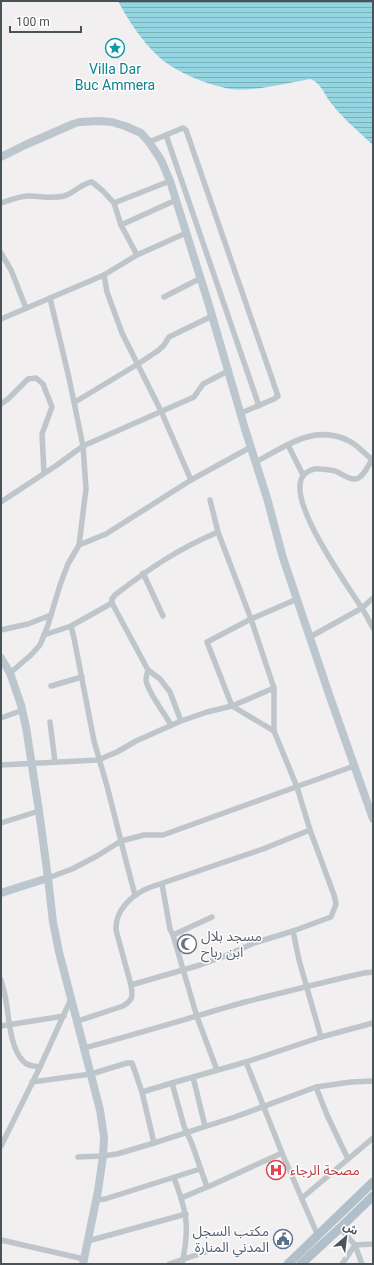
<svg xmlns="http://www.w3.org/2000/svg" width="374" height="1265" viewBox="0 0 374 1265" font-family="Roboto,'Noto Sans Arabic',sans-serif">
<style>
.water{fill:url(#water-rules)}
.lines{fill:none;stroke-linecap:round;stroke-linejoin:round}
.street{stroke:#bec6cc;stroke-width:5.5}
.secondary{stroke:#bcc6ce;stroke-width:8}
.primary{stroke:#b1bfca;stroke-width:9}
.labels{text-anchor:middle;stroke-width:3;stroke-linejoin:round;paint-order:stroke}
.culture-label{font-size:14px;fill:#0d838f;stroke:#fff}
.worship-label{font-size:14px;fill:#5b616d;stroke:#fff;text-anchor:start}
.health-label{font-size:14px;fill:#be3a42;stroke:#fff;text-anchor:start}
.service-label{font-size:14px;fill:#4e5e75;stroke:#fff;text-anchor:end}
</style>
<defs>
<pattern id="water-rules" width="6" height="5" patternUnits="userSpaceOnUse"><rect width="6" height="5" fill="#93d6e2"/><path d="M0 2.5h6" fill="none" stroke="#7ab0ba"/></pattern>
</defs>
<rect width="100%" height="100%" fill="#f1efef"/>
<path class="water" d="M118,1H373V145C357,130 341,117 328,99C324,92 318,81 310,79C288,83 252,92 231,89C210,86 172,71 157,55C141,40 128,20 118,1Z"/>
<g class="lines">
<g class="street">
<path d="M166,135L259,406"/>
<path d="M149,142L183,128L186,130L278,396L274,399L241,413"/>
<path d="M1,203C10,200 20,196 29,196C41,196 52,199 64,196C74,193 82,183 92,182L103,191L114,203L121,225L137,255"/>
<path d="M114,203L170,181"/>
<path d="M121,225L176,200"/>
<path d="M1,253L11,270L26,308"/>
<path d="M104,275L107,292L122,333L161,411L191,480"/>
<path d="M164,297L201,278"/>
<path d="M50,298L69,378L83,446L86,489L79,545"/>
<path d="M1,319L104,275L137,255L186,233"/>
<path d="M75,402L138,364L159,350L164,345L169,337L212,316"/>
<path d="M1,404L8,399L28,379L36,378L43,384L52,407L42,434L44,473"/>
<path d="M288,445L303,475"/>
<path d="M372,459C369,465 365,473 360,477C353,483 343,474 335,471C330,470 325,469 320,469C315,468 310,470 306,473C279,492 349,587 361,607C366,614 369,621 373,628"/>
<path d="M256,462C284,447 315,423 349,441C358,445 364,454 373,460"/>
<path d="M210,500L218,532L251,619L274,688"/>
<path d="M1,502L57,465L83,446L194,397L203,384L228,371"/>
<path d="M143,573L163,616"/>
<path d="M71,626L112,603"/>
<path d="M1,630L28,624L51,615"/>
<path d="M44,635L71,626L74,638L94,741L107,786L125,857L135,895"/>
<path d="M310,637L362,608L373,598"/>
<path d="M148,670C147,673 146,677 146,680C147,691 165,714 171,725"/>
<path d="M10,673L31,655L40,645L48,625L60,585L68,564L79,545L106,534L191,480L251,447"/>
<path d="M51,686L82,677"/>
<path d="M1,718L23,710"/>
<path d="M181,721L170,692L160,679L148,670L112,603V599L115,595C150,568 178,549 218,532"/>
<path d="M50,722L55,762"/>
<path d="M274,731L232,706L207,642L251,619L297,599"/>
<path d="M1,765L98,760L117,752L136,741L181,721L207,712L232,706L274,688V731L297,787L310,830L263,849L148,888C131,896 115,910 116,930L131,985C133,996 133,1000 123,1006L78,1021"/>
<path d="M1,823L39,811"/>
<path d="M48,878L72,869L97,856L121,841L144,835H163L354,766"/>
<path d="M162,884L170,929L173,935L197,1017L217,1070"/>
<path d="M293,931L299,960L321,1037"/>
<path d="M173,935L212,917"/>
<path d="M1,980C3,987 5,994 6,1001C9,1018 10,1048 23,1061C27,1066 34,1066 40,1067"/>
<path d="M131,985L200,965L225,956L254,943L293,931L331,917L336,904L334,895L310,830"/>
<path d="M1,1026L64,1016"/>
<path d="M84,1048C138,1034 192,1017 245,1002C285,992 324,982 364,973L373,972"/>
<path d="M246,1062L282,1153L318,1236"/>
<path d="M193,1077L205,1126"/>
<path d="M32,1082L91,1074L127,1063H132L142,1092L154,1143"/>
<path d="M172,1083L184,1126L192,1144L207,1187"/>
<path d="M316,1087L327,1115L348,1159"/>
<path d="M142,1092L172,1083L246,1062L321,1037L373,1023"/>
<path d="M1,1146L40,1067L71,999"/>
<path d="M78,1157L103,1156L117,1154L154,1143L235,1117L316,1087L351,1082L373,1081"/>
<path d="M174,1178C187,1212 190,1227 182,1264"/>
<path d="M181,1198L212,1185L282,1153"/>
<path d="M302,1198L373,1138"/>
<path d="M96,1200L105,1199L200,1169"/>
<path d="M340,1228L355,1245L362,1264"/>
<path d="M1,1240L84,1259"/>
<path d="M88,1241L186,1214"/>
<path d="M169,1264L211,1250"/>
<path d="M342,1264L355,1245L373,1244"/>
</g>
<g class="secondary">
<path d="M1,157L25,145L73,124L80,122L99,121L112,122L125,126L141,133L149,142L161,160L170,181L208,302L245,429L267,498L283,558L330,697L373,819"/>
<path d="M1,658L10,673L21,705L26,727L39,811L48,878L1,893"/>
<path d="M48,878L53,922L59,952L100,1110L104,1137L103,1156L98,1191L83,1264"/>
</g>
<g class="primary">
<path d="M288,1264L373,1182"/>
<path d="M301,1264L340,1228L373,1196"/>
</g>
</g>
<defs>
<symbol id="sight-ring" viewBox="-11 -11 22 22"><circle r="9.5" fill="#fff" stroke="#0f9aa8" stroke-width="1.5"/><path d="M0-6L1.8-2.2L6-1.7L2.9 1.2L3.7 5.4L0 3.3L-3.7 5.4L-2.9 1.2L-6-1.7L-1.8-2.2Z" fill="#0f9aa8"/></symbol>
<symbol id="mosque-ring" viewBox="-11 -11 22 22"><circle r="9.5" fill="#fff" stroke="#6b7280" stroke-width="1.5"/><path d="M3.5-4.9A6 6 0 1 0 3.5 4.9A5 5 0 1 1 3.5-4.9Z" fill="#6b7280"/></symbol>
<symbol id="hospital-ring" viewBox="-11 -11 22 22"><circle r="9.5" fill="#fff" stroke="#e0444e" stroke-width="1.5"/><path d="M-5-5h3v3.5h4V-5h3V5h-3V1.5h-4V5h-3Z" fill="#e0444e"/></symbol>
<symbol id="civic-ring" viewBox="-11 -11 22 22"><circle r="9.5" fill="#fff" stroke="#5c6f8a" stroke-width="1.5"/><path d="M-.6-6.5H3V-4.5H.6V-3L4-1V1h2V6H-6V1h2V-1L-.6-3ZM-1.2 2.5V6h2.4V2.5Z" fill="#5c6f8a"/></symbol>
</defs>
<g fill-rule="evenodd">
<use href="#sight-ring" x="104" y="37" width="22" height="22"/>
<use href="#mosque-ring" x="176" y="933" width="22" height="22"/>
<use href="#hospital-ring" x="265" y="1159" width="22" height="22"/>
<use href="#civic-ring" x="272" y="1228" width="22" height="22"/>
</g>
<g class="labels">
<g class="culture-label">
<text x="115" y="74">Villa Dar<tspan x="115" dy="16">Buc Ammera</tspan></text>
</g>
<g class="worship-label">
<text x="201" y="941">مسجد بلال<tspan x="201" dy="16">ابن رباح</tspan></text>
</g>
<g class="health-label">
<text x="290" y="1175">مصحة الرجاء</text>
</g>
<g class="service-label">
<text x="269" y="1236">مكتب السجل<tspan x="269" dy="16">المدني المنارة</tspan></text>
</g>
</g>
<rect width="374" height="1265" fill="none" stroke="#49535a" stroke-width="4"/>
<g transform="translate(346 1237) rotate(28)" stroke="#ffffff" stroke-width="3" paint-order="stroke">
<path d="M0-3L7 15L0 10L-7 15Z" fill="#49535a"/>
<text y="-6" font-size="11" font-weight="bold" text-anchor="middle" fill="#49535a">ش</text>
</g>
<path d="M10 26v6h71v-6" fill="none" stroke="#49535a" stroke-width="2"/>
<text x="16" y="26" font-size="12" fill="#49535a" stroke="#ffffff" stroke-width="3" paint-order="stroke">100 m</text>
</svg>
